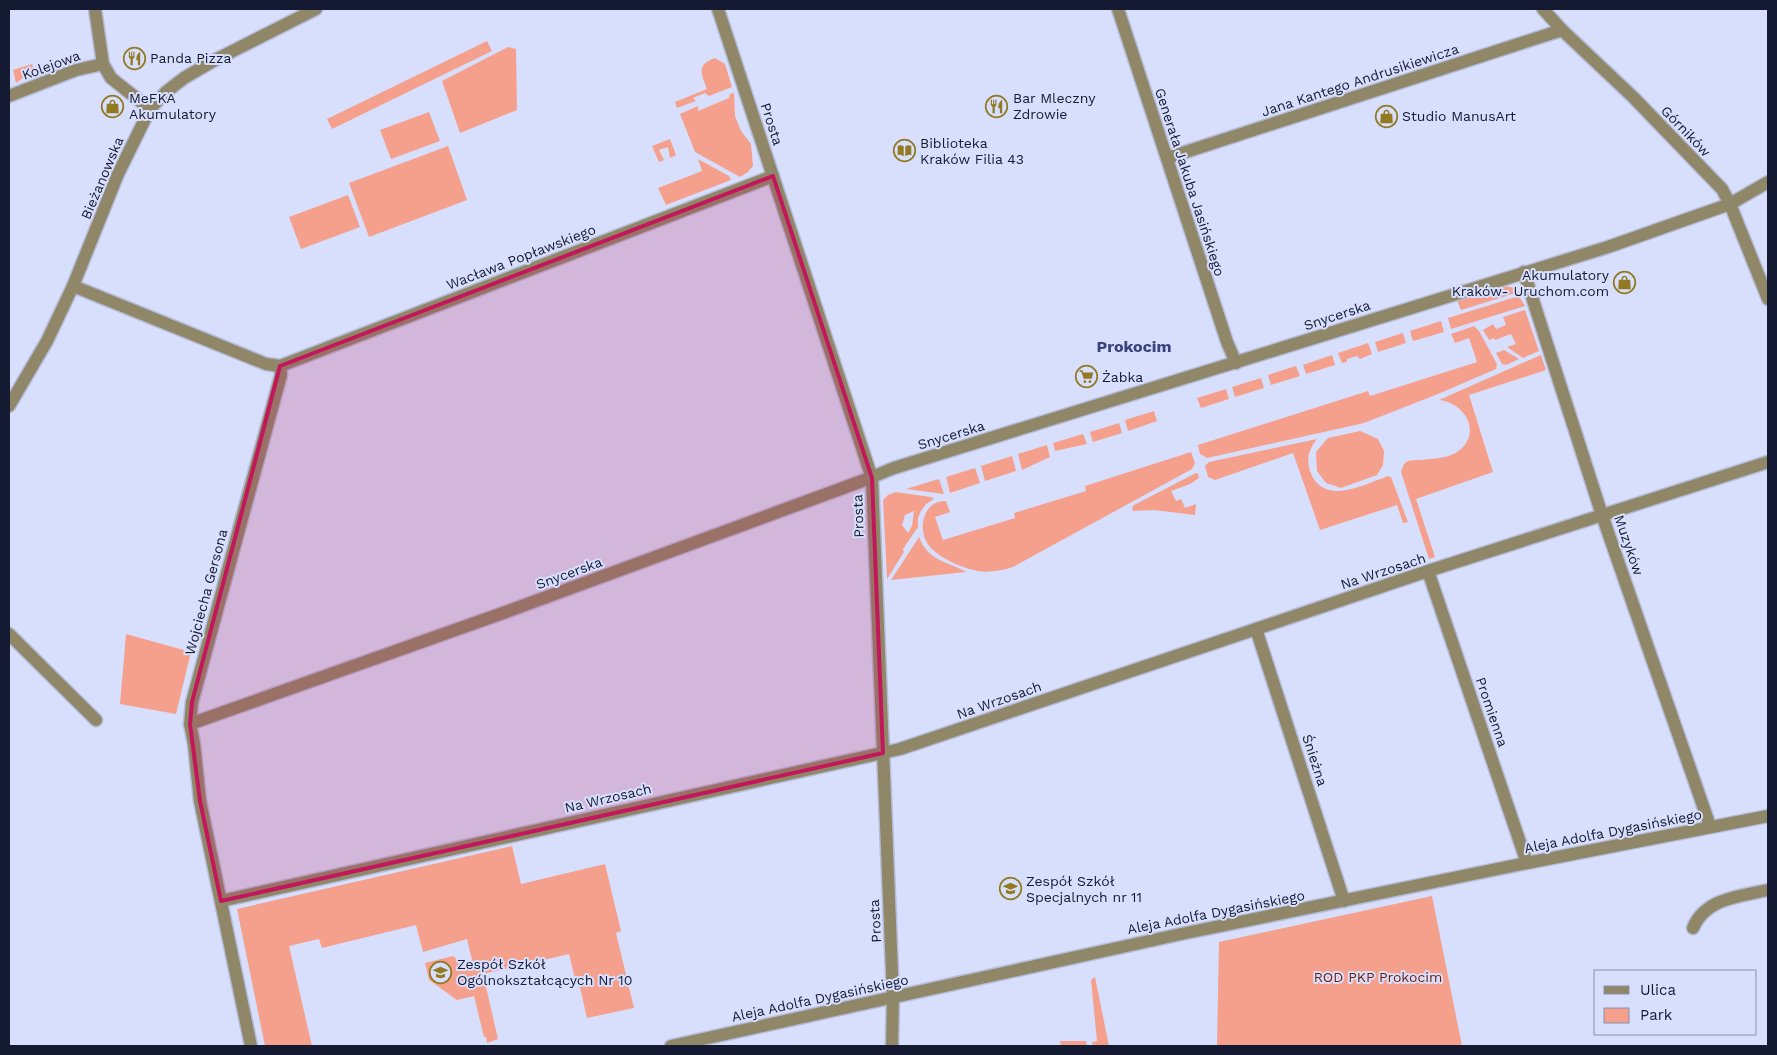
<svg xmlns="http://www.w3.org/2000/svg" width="1777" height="1055" viewBox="0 0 1777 1055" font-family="'Work Sans',sans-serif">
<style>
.green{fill:#f5a08c;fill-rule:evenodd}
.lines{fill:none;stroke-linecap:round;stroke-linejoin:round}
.minor-casing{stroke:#b5bcd8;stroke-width:15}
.tertiary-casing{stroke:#b5bcd8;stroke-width:15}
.minor{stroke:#908769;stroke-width:12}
.tertiary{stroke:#908769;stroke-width:12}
.marked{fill:#c2185b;fill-opacity:0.2;stroke:#c2185b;stroke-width:4;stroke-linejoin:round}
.labels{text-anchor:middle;stroke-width:4;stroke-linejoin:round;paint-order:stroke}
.poi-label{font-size:14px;fill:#151a33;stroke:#d8dffc;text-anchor:start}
.street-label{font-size:14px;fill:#151a33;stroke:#d8dffc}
.park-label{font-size:14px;fill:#6d1b08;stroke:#d8dffc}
.quarter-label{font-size:16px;font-weight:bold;fill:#3a437e;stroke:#d8dffc}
</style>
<rect width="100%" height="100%" fill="#d8dffc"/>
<g class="green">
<path d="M487,41L492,51L332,129L327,119Z"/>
<path d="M508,47L516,49L517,110L460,133L442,81Z"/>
<path d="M715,58L725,64L732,87L709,96L705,93L693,98L696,101L677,108L675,102L707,89C701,73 696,65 715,58Z"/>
<path d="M32,64L34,70L16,83L13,70Z"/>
<path d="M734,93L735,116L741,131L751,144L753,166L748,172L740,177L695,152L680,114L698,106V111L729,98L730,94Z"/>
<path d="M429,112L440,141L391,159L380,130Z"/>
<path d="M670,139L676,155L670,158L668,147L659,150L664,160L659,162L652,146Z"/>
<path d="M448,146L467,200L369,237L349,183Z"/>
<path d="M698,159L729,176L731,180L666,205L658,188L702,171Z"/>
<path d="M348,195L360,227L301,249L289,217Z"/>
<path d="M1501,286L1511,287L1519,292L1461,310L1457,300Z"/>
<path d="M1519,296L1525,306L1451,329L1448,318Z"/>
<path d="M1525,310L1539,351L1523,358L1507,347L1516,344L1511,334L1495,340L1494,338L1489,340L1483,330L1493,324L1496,329L1506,325L1503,317Z"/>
<path d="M1441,321L1444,332L1413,341L1410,331Z"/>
<path d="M1474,326L1479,331L1497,364L1496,369L1438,394L1364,423L1207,458L1200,454L1198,445L1368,391L1370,396L1477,362L1469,338L1455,343L1451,334Z"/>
<path d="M1403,333L1406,343L1378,352L1375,342Z"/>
<path d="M1368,343L1372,354L1360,359L1357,356L1347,359V362L1342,363L1338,353Z"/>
<path d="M1504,350L1519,359L1506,365L1502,364L1496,353Z"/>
<path d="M1332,355L1335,365L1306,374L1303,365Z"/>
<path d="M1541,355L1546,370L1469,395L1493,472L1416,499L1435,557L1429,559L1401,472L1404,464L1408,461C1421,459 1446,460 1457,452C1483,434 1466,403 1439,400Z"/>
<path d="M1296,366L1300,376L1271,385L1268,375Z"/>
<path d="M1261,378L1264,388L1235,397L1232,387Z"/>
<path d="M1226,389L1229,399L1201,408L1197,398Z"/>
<path d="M1154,411L1157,421L1128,431L1125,420Z"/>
<path d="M1119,423L1122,433L1093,442L1090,432Z"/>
<path d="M1360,431L1378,439L1384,451L1383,465L1377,475L1341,488L1326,483L1317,471L1316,452L1328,438Z"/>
<path d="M1083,434L1087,444L1055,451L1053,443Z"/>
<path d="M1317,439C1309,449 1306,459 1310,471C1323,507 1363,485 1388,476L1391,477L1408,522L1403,523L1397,505L1320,530L1293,453L1215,480L1208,477L1205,466L1209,462Z"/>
<path d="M1047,445L1050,457L1022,470L1018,454Z"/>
<path d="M1191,452L1195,463L1192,469L1013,567C1003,570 989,573 978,571C962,568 933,556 926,541C918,525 925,500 946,501L950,512L935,517L943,540L1015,518L1014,513L1086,491L1085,486Z"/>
<path d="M1012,456L1016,471L985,481L981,466Z"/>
<path d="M975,468L980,483L950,493L946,477Z"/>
<path d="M1196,473L1198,474L1199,478L1190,484L1171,491L1176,501L1181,499L1185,508L1196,504L1195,515L1154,510L1133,511L1132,507L1134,505Z"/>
<path d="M939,479L944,494L906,489Z"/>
<path d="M896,492L931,497L934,499L926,504L921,511L918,518V527L903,549L904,552L887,579L883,500L888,495ZM914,511L912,526L908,533L902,525L905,515Z"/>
<path d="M919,537C928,561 947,561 966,572L891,580Z"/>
<path d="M126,634L191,652L176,714L120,704Z"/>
<path d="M512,846L521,884L605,864L621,931L616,933L634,1008L587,1018L578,979H575L569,954L483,974L498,1039L487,1043L486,1037H484L474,996L457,1000L429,980L425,963L453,956L461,963L472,960L467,939L423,952L416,925L322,948L319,939L289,946L312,1046H265L237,909Z"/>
<path d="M1432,896L1462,1046H1217L1219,942Z"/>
<path d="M1095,977L1109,1046H1093L1092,1042L1097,1041L1091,980Z"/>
<path d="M1060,1041H1086L1087,1046H1061Z"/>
</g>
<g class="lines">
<defs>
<g id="minor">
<path d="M95,9L103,64L111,78L150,109"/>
<path d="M718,9L872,478L893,997L892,1046"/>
<path d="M1118,9L1227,342L1236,363"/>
<path d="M1543,9L1562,30L1633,97L1722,189L1730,204L1768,299"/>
<path d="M9,96L76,70L103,64"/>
<path d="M1167,158L1562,30"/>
<path d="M1524,272L1602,515L1710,826"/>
<path d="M73,286L266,364L280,366"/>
<path d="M280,366L773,176"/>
<path d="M1428,571L1527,863"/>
<path d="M1256,629L1344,901"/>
<path d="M9,634L96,720"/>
<path d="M190,724L503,613L862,481L894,468L1608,247L1730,204L1768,182"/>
<path d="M221,901L900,749L1428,571L1768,462"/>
<path d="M1693,928C1705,898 1741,896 1768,890"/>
<path d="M251,1046L200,801L194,744L190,724L192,702L281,375L280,366"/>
<path d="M671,1046L1181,934L1527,863L1768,816"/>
</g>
<path id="tertiary" d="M9,406L47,341L73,286L118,174L150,109L166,92L184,78L215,60L316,9"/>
</defs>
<use href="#minor" class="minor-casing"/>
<use href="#tertiary" class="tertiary-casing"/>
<use href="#minor" class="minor"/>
<use href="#tertiary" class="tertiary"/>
</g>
<path class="marked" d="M773,176L872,478L883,753L221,901L200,801L190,724L192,702L280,366Z"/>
<defs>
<symbol id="restaurant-ring" viewBox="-11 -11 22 22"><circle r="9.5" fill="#d8dffc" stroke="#917a21" stroke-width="1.5"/><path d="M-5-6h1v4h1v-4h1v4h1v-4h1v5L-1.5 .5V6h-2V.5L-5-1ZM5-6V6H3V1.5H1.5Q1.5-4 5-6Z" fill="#917a21"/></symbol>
<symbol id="shop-ring" viewBox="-11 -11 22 22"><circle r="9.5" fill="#d8dffc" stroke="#917a21" stroke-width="1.5"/><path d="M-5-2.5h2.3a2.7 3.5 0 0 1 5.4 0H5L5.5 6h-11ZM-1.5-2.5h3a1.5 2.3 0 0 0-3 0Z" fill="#917a21"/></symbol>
<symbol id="library-ring" viewBox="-11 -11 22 22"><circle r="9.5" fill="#d8dffc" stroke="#917a21" stroke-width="1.5"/><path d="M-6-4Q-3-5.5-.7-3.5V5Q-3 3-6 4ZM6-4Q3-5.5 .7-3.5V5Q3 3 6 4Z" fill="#917a21"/></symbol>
<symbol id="supermarket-ring" viewBox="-11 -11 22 22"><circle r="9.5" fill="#d8dffc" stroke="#917a21" stroke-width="1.5"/><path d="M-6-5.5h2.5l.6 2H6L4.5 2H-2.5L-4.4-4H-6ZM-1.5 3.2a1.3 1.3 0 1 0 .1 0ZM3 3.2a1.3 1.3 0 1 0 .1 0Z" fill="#917a21"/></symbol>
<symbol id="school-ring" viewBox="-11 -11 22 22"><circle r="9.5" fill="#d8dffc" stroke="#917a21" stroke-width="1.5"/><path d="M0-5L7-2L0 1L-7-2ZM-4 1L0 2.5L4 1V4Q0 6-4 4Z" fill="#917a21"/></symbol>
</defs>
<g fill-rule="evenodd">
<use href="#restaurant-ring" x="122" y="46" width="25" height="25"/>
<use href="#shop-ring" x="100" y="94" width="25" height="25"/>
<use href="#restaurant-ring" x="984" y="94" width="25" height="25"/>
<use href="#shop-ring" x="1374" y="104" width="25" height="25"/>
<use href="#library-ring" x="892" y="138" width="25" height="25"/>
<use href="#shop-ring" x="1612" y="270" width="25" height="25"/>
<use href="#supermarket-ring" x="1074" y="364" width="25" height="25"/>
<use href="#school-ring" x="998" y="876" width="25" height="25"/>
<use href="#school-ring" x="428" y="960" width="25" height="25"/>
</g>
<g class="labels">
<g class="poi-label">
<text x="150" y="63">Panda Pizza</text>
<text x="129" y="103">MeFKA<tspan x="129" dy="16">Akumulatory</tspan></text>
<text x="1013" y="103">Bar Mleczny<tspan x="1013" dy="16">Zdrowie</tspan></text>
<text x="1402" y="121">Studio ManusArt</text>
<text x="920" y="148">Biblioteka<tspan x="920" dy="16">Kraków Filia 43</tspan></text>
<text x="1609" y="280" text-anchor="end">Akumulatory<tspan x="1609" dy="16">Kraków- Uruchom.com</tspan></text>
<text x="1102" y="382">Żabka</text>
<text x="1026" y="886">Zespół Szkół<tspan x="1026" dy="16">Specjalnych nr 11</tspan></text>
<text x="457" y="969">Zespół Szkół<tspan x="457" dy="16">Ogólnokształcących Nr 10</tspan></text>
</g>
<g class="street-label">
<text transform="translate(51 65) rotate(-20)" y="5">Kolejowa</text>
<text transform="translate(1360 80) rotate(-18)" y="5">Jana Kantego Andrusikiewicza</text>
<text transform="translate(772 124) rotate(72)" y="5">Prosta</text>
<text transform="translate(1686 131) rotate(46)" y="5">Górników</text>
<text transform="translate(102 178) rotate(-67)" y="5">Bieżanowska</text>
<text transform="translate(1190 182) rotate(72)" y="5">Generała Jakuba Jasińskiego</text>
<text transform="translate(521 257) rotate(-21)" y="5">Wacława Popławskiego</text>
<text transform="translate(1337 315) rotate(-18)" y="5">Snycerska</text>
<text transform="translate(951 435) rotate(-17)" y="5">Snycerska</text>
<text transform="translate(858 516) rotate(-92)" y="5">Prosta</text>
<text transform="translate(1629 545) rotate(71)" y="5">Muzyków</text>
<text transform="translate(1383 571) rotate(-18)" y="5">Na Wrzosach</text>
<text transform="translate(569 573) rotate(-20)" y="5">Snycerska</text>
<text transform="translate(206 592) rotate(-75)" y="5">Wojciecha Gersona</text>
<text transform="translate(999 700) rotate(-19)" y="5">Na Wrzosach</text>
<text transform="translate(1492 712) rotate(71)" y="5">Promienna</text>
<text transform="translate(1315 760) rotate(72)" y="5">Śnieżna</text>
<text transform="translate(608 798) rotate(-13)" y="5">Na Wrzosach</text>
<text transform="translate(1613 831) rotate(-11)" y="5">Aleja Adolfa Dygasińskiego</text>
<text transform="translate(1216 912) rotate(-11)" y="5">Aleja Adolfa Dygasińskiego</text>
<text transform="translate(875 921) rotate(-93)" y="5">Prosta</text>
<text transform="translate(820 998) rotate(-12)" y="5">Aleja Adolfa Dygasińskiego</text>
</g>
<g class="park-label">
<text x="1378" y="982">ROD PKP Prokocim</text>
</g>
<g class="quarter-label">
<text x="1134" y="352">Prokocim</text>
</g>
</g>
<rect width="1777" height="1055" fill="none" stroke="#151a33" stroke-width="20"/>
<rect x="1594" y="970" width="162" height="65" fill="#d8dffc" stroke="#8a90ac"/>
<rect x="1604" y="986" width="25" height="8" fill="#908769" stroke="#8a90ac"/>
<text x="1640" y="995" font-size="15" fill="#151a33">Ulica</text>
<rect x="1604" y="1008" width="25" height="15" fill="#f5a08c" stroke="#8a90ac"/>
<text x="1640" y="1020" font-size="15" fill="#151a33">Park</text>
</svg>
